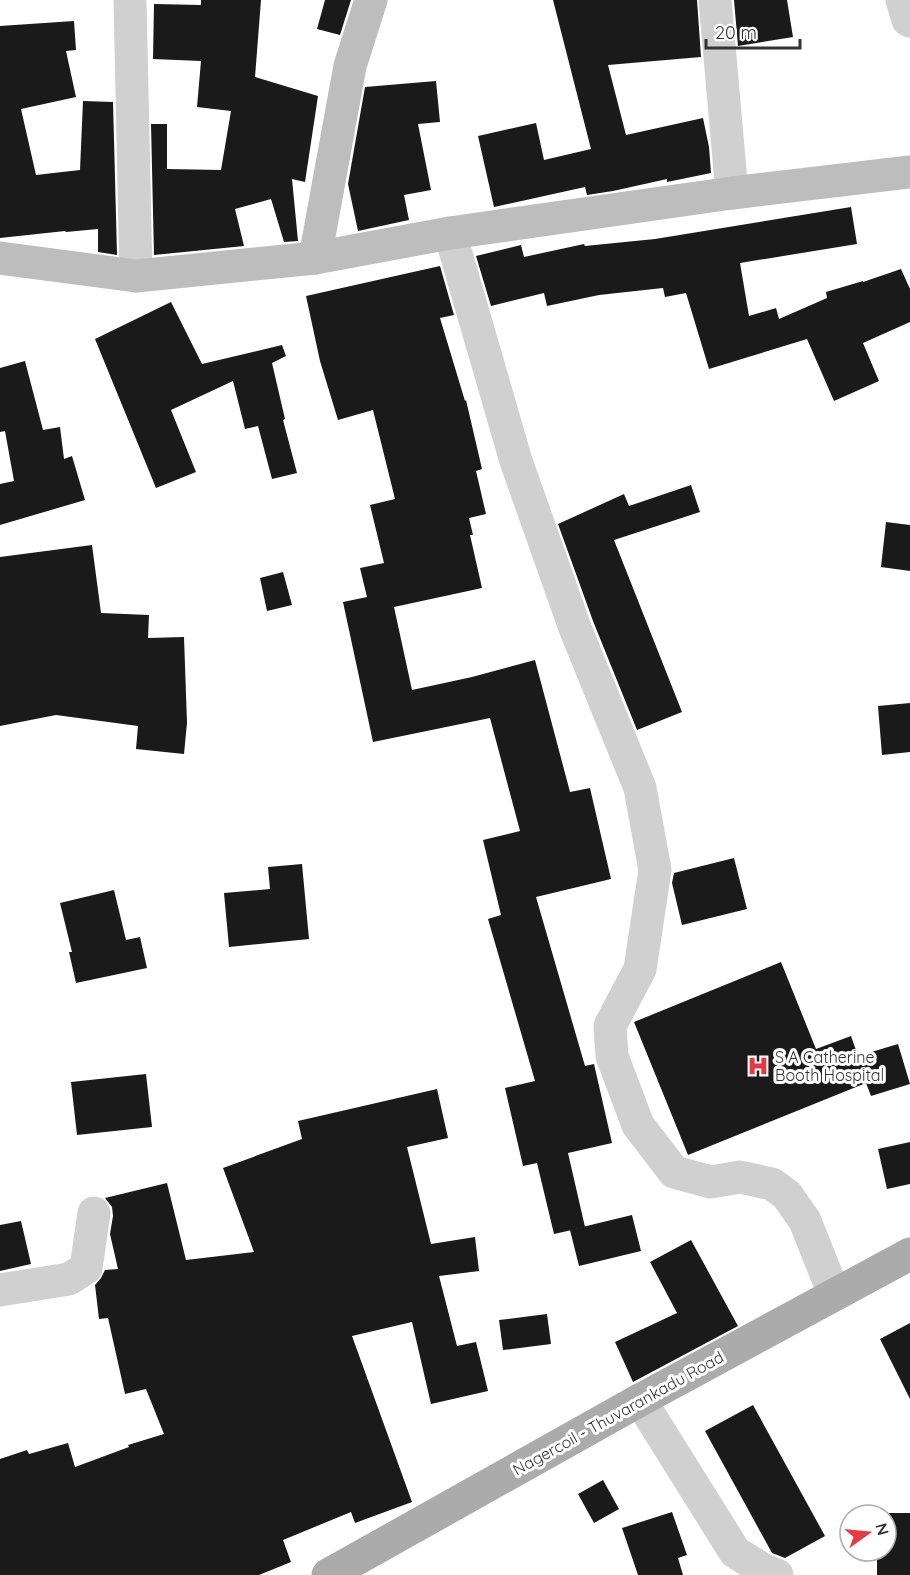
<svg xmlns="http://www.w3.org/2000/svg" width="910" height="1575" viewBox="0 0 910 1575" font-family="Quicksand,sans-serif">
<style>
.building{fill:#1a1a1a}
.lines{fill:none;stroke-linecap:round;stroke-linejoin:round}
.street{stroke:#d0d0d0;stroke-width:33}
.secondary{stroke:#bdbdbd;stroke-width:33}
.primary{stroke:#ababab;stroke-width:33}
.labels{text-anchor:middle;stroke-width:6;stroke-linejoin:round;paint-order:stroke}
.poi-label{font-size:16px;fill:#333;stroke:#fff;text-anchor:start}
.street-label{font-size:16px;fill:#333;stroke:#fff}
</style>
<rect width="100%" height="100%" fill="#fff"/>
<g class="building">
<path d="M201,0H261L255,77L318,96L305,182L292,179L298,241L284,242L271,199L235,209L244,246L154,255L151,124H167V169L221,170L231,111L197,107L201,61L153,59L154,4L201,5Z"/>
<path d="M325,0H351L340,35L317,29Z"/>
<path d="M553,0H697L701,57L608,65L626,135L703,118L709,147L711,173L667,182V179L613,191L587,195L585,187L494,207L478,136L536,123L544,160L591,149Z"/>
<path d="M734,0H787L793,37L738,46Z"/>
<path d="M74,21L76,50L66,51L76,97L21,109L36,175L80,170L83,101L113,102L117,255L98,252V229L66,232L65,231L0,238V26Z"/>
<path d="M436,81L440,122L418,124L431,190L404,195L409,220L358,231L348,184L365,87Z"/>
<path d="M851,207L857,244L740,263L749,316L776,308L779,319L827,298L826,292L863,281V282L901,269L910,289V322L863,343L879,381L834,401L807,339L709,369L686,293L665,297L663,288L599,295L547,306L544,293L491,306L476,256L521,245L524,257L584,244L585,246L655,239Z"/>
<path d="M440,266L454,315L440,318L465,401L466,400L482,469L476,471L486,514L469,518L473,535H470L482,588L394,607L412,690L472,677L535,660L570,792L590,788L611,879L536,897L585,1066L594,1064L612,1143L568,1153L585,1227L554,1234L537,1163L523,1166L505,1088L535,1081L488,919L501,915L483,840L520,831L490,718L373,742L343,602L367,597L360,568L384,563L370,505L395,499L373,410L338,420L320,361L306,296Z"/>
<path d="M171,302L202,364L282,345L286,356L272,363L285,419L283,420L297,473L272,479L258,426L245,429L233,381L171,410L196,472L156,488L95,339Z"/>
<path d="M25,361L43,430L60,427L64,459L72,456L85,500L0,525V484L14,481L5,431L0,432V368Z"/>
<path d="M691,485L700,512L614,540L682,712L637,730L593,621L558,524L624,494L629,506Z"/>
<path d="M886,522L910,525V571L881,567Z"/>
<path d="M92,545L101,613L149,615L148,638L184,637L187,723L184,754L136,749L138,726L56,715L0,726V557Z"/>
<path d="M283,572L292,605L267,611L260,578Z"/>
<path d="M910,703V752L882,755L878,706Z"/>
<path d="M734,858L747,909L682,925L672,883L674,873Z"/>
<path d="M302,864L309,939L229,947L224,893L270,889L268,867Z"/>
<path d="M114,890L126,940L140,937L147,968L76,983L69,952H72L60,903Z"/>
<path d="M781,962L816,1049L851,1036L858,1056L898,1044L910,1084L871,1096L866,1083L688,1155L634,1022Z"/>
<path d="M146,1074L152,1127L77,1135L71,1082Z"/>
<path d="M437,1089L448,1138L407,1147L431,1244L475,1237L479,1271L439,1276L457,1346L476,1342L488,1391L431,1404L412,1322L352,1336L412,1502L355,1523L351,1512L283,1540L291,1562L259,1575H0V1459L27,1450L29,1454L68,1443L75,1467L129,1447L128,1445L164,1434L146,1389L125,1394L108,1318L99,1319L95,1285L101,1278L105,1270L118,1269L110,1234L113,1216L112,1207L105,1198L167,1183L186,1260L254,1252L223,1168L302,1139L298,1121Z"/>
<path d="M910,1142V1184L887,1189L878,1149Z"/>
<path d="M632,1215L641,1251L579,1266L570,1230Z"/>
<path d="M21,1221L31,1264L0,1271V1225Z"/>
<path d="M691,1240L738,1326L633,1382L615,1342L677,1313L650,1262Z"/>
<path d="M547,1314L551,1344L503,1350L499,1320Z"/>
<path d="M910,1323V1399L880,1339Z"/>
<path d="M753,1405L825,1536L785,1558L772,1553L705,1431Z"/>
<path d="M603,1480L619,1509L594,1523L578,1494Z"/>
<path d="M672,1512L687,1555L678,1558L683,1575H638L622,1528Z"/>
<path d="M878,1513H910V1575H877V1551H886V1515H878Z"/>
</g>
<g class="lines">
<g class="street">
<path d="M130,0L136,276"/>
<path d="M715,0L732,193"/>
<path d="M902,0L908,20L910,21"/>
<path d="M450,233L516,461L575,628L640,788L655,870L640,969L610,1026L612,1056L638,1125L674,1172L711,1182L740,1177L772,1184L787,1195L805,1221L834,1294"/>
<path d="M0,1290L69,1279L86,1268L94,1213"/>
<path d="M640,1400L735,1552L762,1569L777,1575"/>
</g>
<g class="secondary">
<path d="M0,258L136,276L315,258L450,233L732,193L910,172"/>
<path d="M315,258L350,66L371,0"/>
</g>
<path class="primary" d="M328,1575L640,1400L910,1254"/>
</g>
<defs>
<symbol id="hospital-bare" viewBox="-9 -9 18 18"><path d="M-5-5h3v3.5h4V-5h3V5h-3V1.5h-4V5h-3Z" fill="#e63946" stroke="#fff" stroke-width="2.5" paint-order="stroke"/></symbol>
</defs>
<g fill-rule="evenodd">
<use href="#hospital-bare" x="743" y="1051" width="30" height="30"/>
</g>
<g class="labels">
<g class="poi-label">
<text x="775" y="1063">S A Catherine<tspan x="775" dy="18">Booth Hospital</tspan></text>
</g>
<g class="street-label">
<text transform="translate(618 1413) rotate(-29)" y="6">Nagercoil - Thuvarankadu Road</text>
</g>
</g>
<g transform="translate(868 1533) rotate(75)"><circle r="28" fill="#ffffff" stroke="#adadad" stroke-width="1.5"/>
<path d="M0-4.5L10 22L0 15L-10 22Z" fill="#e63946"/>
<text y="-9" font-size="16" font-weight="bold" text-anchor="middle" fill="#333333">N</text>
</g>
<path d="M706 39v9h94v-9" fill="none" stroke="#333333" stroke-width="3"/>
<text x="715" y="39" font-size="18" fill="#333333" stroke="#ffffff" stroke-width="4.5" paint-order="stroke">20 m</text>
</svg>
